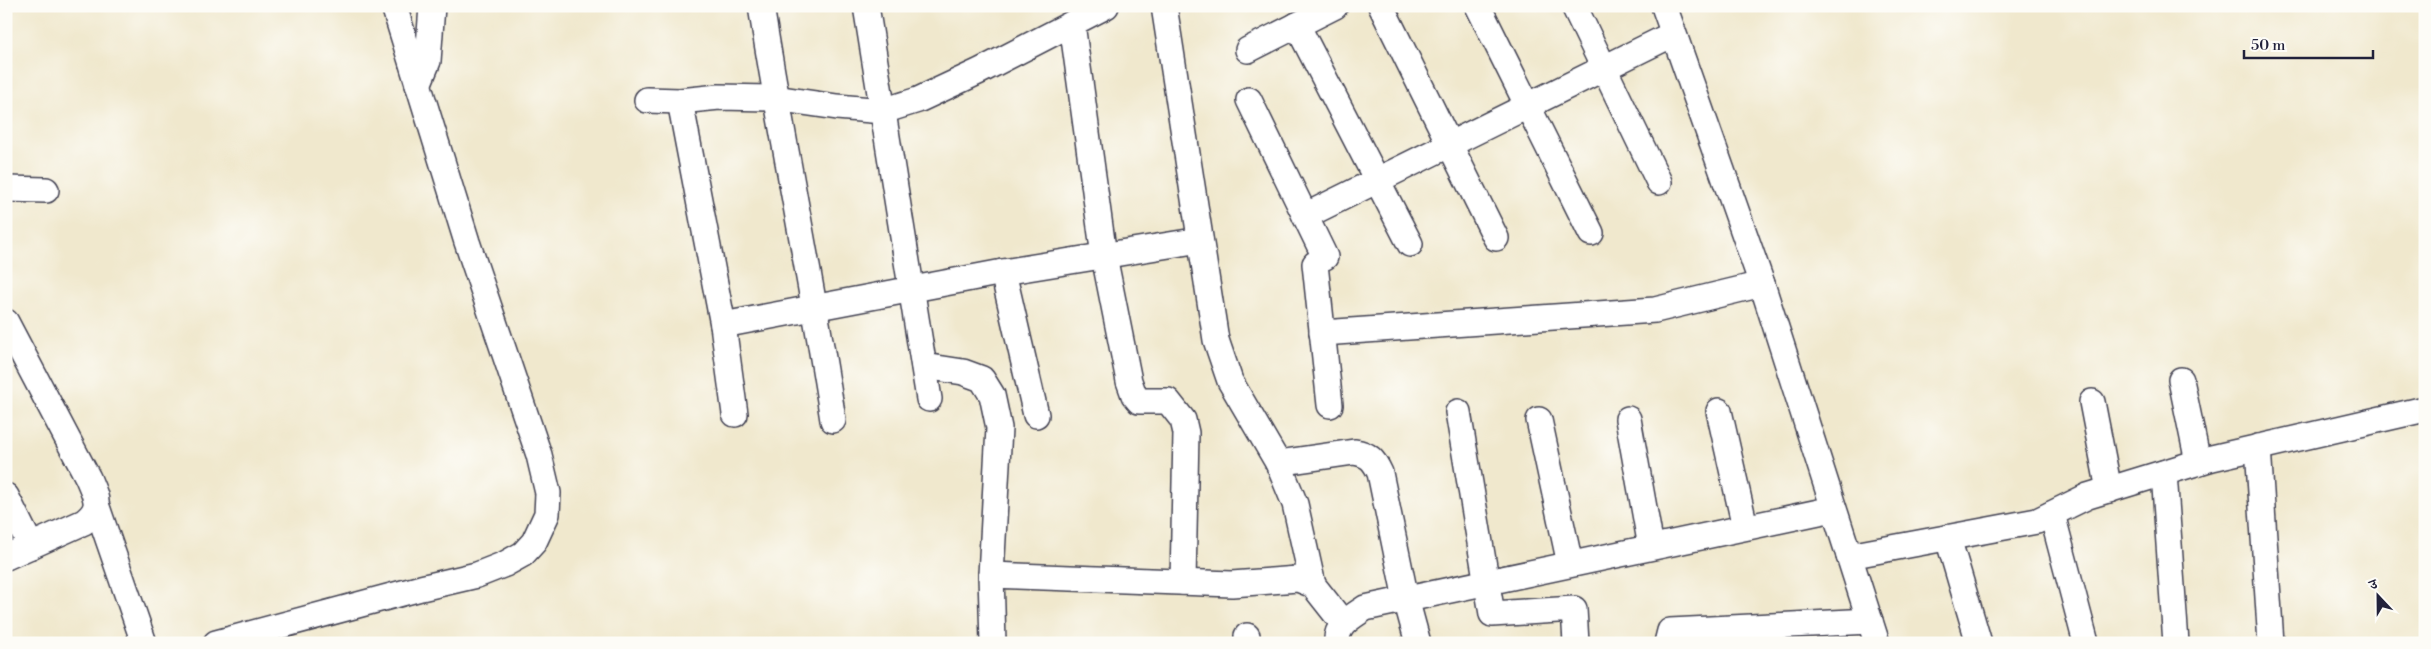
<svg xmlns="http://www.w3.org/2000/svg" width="2431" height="649" viewBox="0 0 2431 649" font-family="'Libre Bodoni','Noto Serif Devanagari',serif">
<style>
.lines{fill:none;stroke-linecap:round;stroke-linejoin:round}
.minor-casing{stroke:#414051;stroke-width:28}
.minor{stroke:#fff;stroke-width:25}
</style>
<rect width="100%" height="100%" fill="#fdfcf7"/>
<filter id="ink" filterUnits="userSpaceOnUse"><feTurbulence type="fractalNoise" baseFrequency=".02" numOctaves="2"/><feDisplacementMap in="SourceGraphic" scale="10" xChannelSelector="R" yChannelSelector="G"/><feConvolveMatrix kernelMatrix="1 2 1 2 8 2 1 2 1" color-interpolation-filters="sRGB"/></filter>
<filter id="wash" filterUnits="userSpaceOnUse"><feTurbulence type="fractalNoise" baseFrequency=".0096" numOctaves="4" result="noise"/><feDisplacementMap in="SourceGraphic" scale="20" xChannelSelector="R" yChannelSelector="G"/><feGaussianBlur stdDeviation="1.12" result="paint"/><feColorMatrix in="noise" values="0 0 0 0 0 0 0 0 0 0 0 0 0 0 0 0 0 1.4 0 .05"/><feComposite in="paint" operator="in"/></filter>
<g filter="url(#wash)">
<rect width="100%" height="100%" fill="#f0e8cd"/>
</g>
<g filter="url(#ink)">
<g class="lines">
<defs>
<g id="minor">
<path d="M761,6C783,145 812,282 833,420"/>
<path d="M866,6L929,399"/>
<path d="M1164,6L1216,340L1230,381L1278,463L1295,504L1313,585"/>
<path d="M1381,6L1496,238"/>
<path d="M1478,6L1591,233"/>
<path d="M1574,6L1659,182"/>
<path d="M1664,6L1762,284L1877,643"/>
<path d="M1072,24L1104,256L1129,381L1134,395L1139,401H1168L1183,420L1186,433L1183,582"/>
<path d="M1297,25L1410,244"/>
<path d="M1248,50L1335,6"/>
<path d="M418,85L428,61L432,6"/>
<path d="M647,100L680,101L719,97L775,98L837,107L883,111L918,100L980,71L1106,6"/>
<path d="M1249,100L1325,257"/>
<path d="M680,101L723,325L735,414"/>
<path d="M6,189L46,190"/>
<path d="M1305,216L1673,34"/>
<path d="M1315,264L1330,405"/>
<path d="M1003,272L1036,415"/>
<path d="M6,322L88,478C96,498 103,507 84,522L6,557"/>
<path d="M723,325L1003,272L1200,240"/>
<path d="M1322,333L1655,310L1762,284"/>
<path d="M924,366L963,372L982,379L992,395L999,428L991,575"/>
<path d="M2181,380L2198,462"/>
<path d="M2092,402L2109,490"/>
<path d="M1719,411L1745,527"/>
<path d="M1458,412L1492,614L1574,609L1576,643"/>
<path d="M1628,419L1651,547"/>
<path d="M1539,420L1570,564"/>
<path d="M2258,447L2271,643"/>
<path d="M1278,463L1354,452C1369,454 1374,460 1380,473L1406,599L1418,643"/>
<path d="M2164,473L2176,643"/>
<path d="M6,496L31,546"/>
<path d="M97,507L144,643"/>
<path d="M2052,514L2086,643"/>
<path d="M1948,538L1979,643"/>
<path d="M1849,556L2037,521L2088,496L2212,458L2425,409"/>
<path d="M1247,636V643"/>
<path d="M216,643L421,588L477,575L505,564L523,554L534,542L547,514L548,493L539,455L467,242L394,6"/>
<path d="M993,643L991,575L1232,584L1298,579L1313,585L1343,623"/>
<path d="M1337,643C1335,625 1352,617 1365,608L1833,509"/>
<path d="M1667,643L1670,631L1870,621"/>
</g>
</defs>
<use href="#minor" class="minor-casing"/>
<use href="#minor" class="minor"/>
</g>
</g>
<rect width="2431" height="649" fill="none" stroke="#fdfcf7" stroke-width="25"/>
<g transform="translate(2378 596) rotate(338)" stroke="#fdfcf7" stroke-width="4" paint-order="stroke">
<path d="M0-4L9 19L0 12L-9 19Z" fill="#22223b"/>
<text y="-8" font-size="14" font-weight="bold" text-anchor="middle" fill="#22223b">उ</text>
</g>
<path d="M2244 50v8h129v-8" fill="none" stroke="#22223b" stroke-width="2.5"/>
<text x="2251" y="50" font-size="15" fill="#22223b" stroke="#fdfcf7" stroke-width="4" paint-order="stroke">50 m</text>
</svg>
